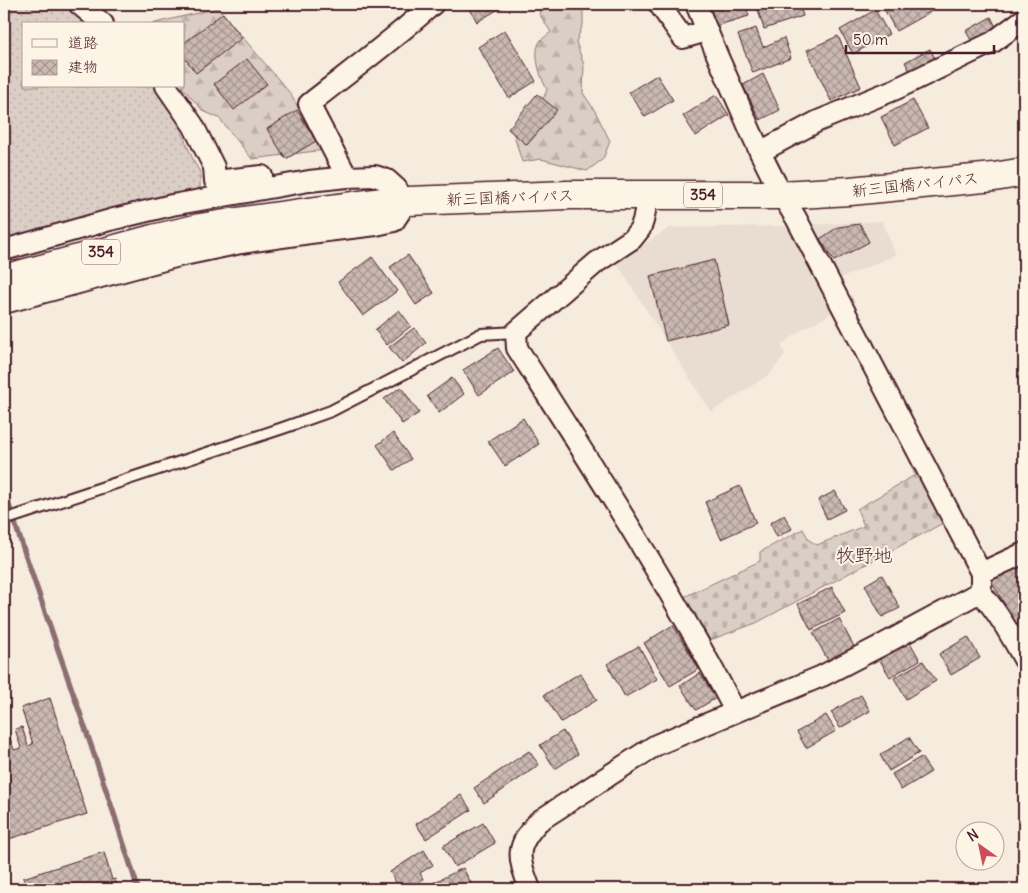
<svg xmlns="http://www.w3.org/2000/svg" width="1028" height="893" viewBox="0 0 1028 893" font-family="Delius,'Klee One',sans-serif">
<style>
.built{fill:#e8ddd0}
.grass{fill:url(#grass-dots);stroke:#927678}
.forest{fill:url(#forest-firs);stroke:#927678}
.cemetery{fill:url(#cemetery-stones);stroke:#927678}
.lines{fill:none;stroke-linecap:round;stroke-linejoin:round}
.stream{stroke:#8c6e70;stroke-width:5.5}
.building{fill:url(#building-cross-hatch);stroke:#4a1f2b}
.lane-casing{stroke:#4a1f2b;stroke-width:14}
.street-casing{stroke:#4a1f2b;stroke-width:24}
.highway-casing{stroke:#4a1f2b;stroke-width:31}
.lane{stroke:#fcf5e5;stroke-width:10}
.street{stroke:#fcf5e5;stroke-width:20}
.highway{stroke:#fcf5e5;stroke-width:28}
.labels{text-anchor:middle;stroke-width:4;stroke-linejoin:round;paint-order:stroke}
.shield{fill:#fcf5e5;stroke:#7f5f63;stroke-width:1}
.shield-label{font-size:15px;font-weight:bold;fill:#4a1f2b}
.street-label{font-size:16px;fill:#4a1f2b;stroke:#fcf5e5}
.quarter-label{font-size:19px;fill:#4a1f2b;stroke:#fcf5e5}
</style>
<defs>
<pattern id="grass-dots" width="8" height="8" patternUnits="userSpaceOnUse" patternTransform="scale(1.25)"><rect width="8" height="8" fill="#dbcec4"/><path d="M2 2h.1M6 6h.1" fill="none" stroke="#bdb0a9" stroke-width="1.8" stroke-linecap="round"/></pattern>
<pattern id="forest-firs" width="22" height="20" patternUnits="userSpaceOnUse" patternTransform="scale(1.25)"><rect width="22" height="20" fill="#dbcec4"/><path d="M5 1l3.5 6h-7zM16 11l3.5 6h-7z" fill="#bdb0a9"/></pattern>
<pattern id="cemetery-stones" width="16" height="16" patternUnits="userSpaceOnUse" patternTransform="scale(1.25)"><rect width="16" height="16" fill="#dbcec4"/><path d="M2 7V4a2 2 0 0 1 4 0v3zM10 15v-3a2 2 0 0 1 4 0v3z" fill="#bdb0a9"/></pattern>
<pattern id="building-cross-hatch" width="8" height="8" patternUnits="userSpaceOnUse" patternTransform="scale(1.25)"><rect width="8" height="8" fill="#cab9b1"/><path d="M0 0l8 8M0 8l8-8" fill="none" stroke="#a69690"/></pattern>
</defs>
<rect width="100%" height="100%" fill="#f5ecde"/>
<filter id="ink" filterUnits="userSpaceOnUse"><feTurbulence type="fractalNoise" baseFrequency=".02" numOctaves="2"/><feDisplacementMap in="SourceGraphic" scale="10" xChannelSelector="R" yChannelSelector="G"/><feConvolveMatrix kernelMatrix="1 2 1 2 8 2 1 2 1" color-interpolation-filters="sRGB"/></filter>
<g filter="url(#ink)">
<g class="built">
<path d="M882,221L896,255L834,281L806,225Z"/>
<path d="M790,226L834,312L803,329L781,345L785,354L770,374L711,412L616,262L669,228Z"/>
</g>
<path class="grass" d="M4,4H69L94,24H24V86H156L177,121L194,162L200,172V190L4,240Z"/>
<g class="forest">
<path d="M538,4H583V24L576,42L584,65L583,93L595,111L610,141L603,159L587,171L541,159L522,162L513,132L534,119L547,90C541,78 531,52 541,40C544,37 549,34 551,32L540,15Z"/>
<path d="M218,8L289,92L324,150L252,159L219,118L203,111L181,86H184V24H151Z"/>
</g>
<path class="cemetery" d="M913,462L945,522L756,623L710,640L684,597L760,561V552L803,529L809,540L817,545L864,526L857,509L915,475L910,463Z"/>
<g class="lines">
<path class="stream" d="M4,490C47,623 97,755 138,889"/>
</g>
<g class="building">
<path d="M467,4H507L477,22Z"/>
<path d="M708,4H745L749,16L715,26Z"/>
<path d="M756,4H799L803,16L764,29Z"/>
<path d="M888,4H928L932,11L896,31L883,7Z"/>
<path d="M875,10L889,34L853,54L840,30Z"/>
<path d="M223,13L242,38L196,73L184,57V43Z"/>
<path d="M991,17L998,31L973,44L966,31Z"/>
<path d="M756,28L763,47L784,38L791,58L753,73L738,35Z"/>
<path d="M505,30L536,81L509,98L478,47Z"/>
<path d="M838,36L861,87L831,101L807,50Z"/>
<path d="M930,49L937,62L912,75L905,62Z"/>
<path d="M247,59L267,84L234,110L214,84Z"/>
<path d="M763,74L780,110L760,120L743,85Z"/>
<path d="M657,75L673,100L645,117L629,92Z"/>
<path d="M537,94L557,110L527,145L508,129Z"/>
<path d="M716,95L729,115L696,136L683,116Z"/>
<path d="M913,100L928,128L895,145L881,117Z"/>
<path d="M297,110L316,141L286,159L267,129Z"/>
<path d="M860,224L869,242L834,261L820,239L838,227Z"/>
<path d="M408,255L434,293L416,305L390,267Z"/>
<path d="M372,257L397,291L363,316L338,282Z"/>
<path d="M714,260L729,325L666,341L650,276Z"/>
<path d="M399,310L411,326L387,345L375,330Z"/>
<path d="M414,328L426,343L402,363L389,347Z"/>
<path d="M498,348L514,372L479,395L463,370Z"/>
<path d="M452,378L464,394L439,413L427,396Z"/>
<path d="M401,387L419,413L402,424L384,399Z"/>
<path d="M523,418L539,444L505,466L488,441Z"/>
<path d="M393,433L411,459L394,470L377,445Z"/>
<path d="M740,486L756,523L721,539L705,502Z"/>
<path d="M835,491L845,510L827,519L818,500Z"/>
<path d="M784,515L792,529L777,537L770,523Z"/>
<path d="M1024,562V637L991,581Z"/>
<path d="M882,575L900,608L882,617L865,585Z"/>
<path d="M832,587L845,613L811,630L798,604Z"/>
<path d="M839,619L857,652L831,666L813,633Z"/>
<path d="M673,625L699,669L670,686L644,643Z"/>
<path d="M968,637L980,658L951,675L939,654Z"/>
<path d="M908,639L920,660L890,677L878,657Z"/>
<path d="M639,646L657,679L625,697L607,664Z"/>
<path d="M923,661L936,681L906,699L894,678Z"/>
<path d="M580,673L597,700L561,722L544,695Z"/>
<path d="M700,673L716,698L696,710L680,686Z"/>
<path d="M861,695L870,711L840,728L831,712Z"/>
<path d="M50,698L87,814L9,839L4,823V719L14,750L21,748L15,729L22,727L28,746L33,744L21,708Z"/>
<path d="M826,715L836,731L806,748L797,732Z"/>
<path d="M563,731L578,754L555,769L540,745Z"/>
<path d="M909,737L919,753L889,771L880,755Z"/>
<path d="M529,751L539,765L484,803L474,788Z"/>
<path d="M921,757L931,772L901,790L892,774Z"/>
<path d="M461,795L471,810L426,839L416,824Z"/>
<path d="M483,823L495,843L455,867L443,846Z"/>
<path d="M424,850L433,865L420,873L423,879L419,882L423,889H400L390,872Z"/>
<path d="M104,852L112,880L115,879L118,889H27L23,878Z"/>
<path d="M463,868L473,887L469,889H434L431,884Z"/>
</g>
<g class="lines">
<defs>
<path id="lane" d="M4,520L283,428L331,411L481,334L516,332"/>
<g id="street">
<path d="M79,4L103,24"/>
<path d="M659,4L683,38L707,31"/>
<path d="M166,86L193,125L214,167L215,181L262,176"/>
<path d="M760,152L818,121L896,89L993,42L1024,19"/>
<path d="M347,177L309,104C351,71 394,39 433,4"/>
<path d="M648,196L643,221L640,229L632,239L597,262L516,332L517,348C593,467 670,586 735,711"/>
<path d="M4,250L110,220L172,205L309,181L347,177L375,176L387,180L397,189L401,201L400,212L394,221L376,225L310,233L241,243L179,256L4,303"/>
<path d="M981,573L1024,553"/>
<path d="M980,592C998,612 1011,636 1024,659"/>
<path d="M530,889C518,857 514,848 539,821L656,745L822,676L884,644L980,592L981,584V573L796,218C774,184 757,147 741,109C725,74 710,39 696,4"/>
</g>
<path id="highway" d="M4,279L153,239L200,228L250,220L381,202L567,195H781L850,191L994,177L1024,172"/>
</defs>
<use href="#lane" class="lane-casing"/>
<use href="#street" class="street-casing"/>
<use href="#highway" class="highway-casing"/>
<use href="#lane" class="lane"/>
<use href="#street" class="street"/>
<use href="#highway" class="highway"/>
</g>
</g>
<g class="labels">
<g class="shield">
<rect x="684" y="182.5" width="38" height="25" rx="4"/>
<rect x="82" y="239.5" width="38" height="25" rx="4"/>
</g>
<g class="shield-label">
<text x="703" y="200">354</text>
<text x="101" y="257">354</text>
</g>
<g class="street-label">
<text transform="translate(915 184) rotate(-6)" y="6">新三国橋バイパス</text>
<text transform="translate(510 197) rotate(-2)" y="6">新三国橋バイパス</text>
</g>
<g class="quarter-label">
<text x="864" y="562">牧野地</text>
</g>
</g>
<rect width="1028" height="893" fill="none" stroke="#fcf5e5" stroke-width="20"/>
<rect x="10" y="10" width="1008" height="873" fill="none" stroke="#4a1f2b" stroke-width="2" filter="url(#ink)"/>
<rect x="22" y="22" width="162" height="65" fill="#fcf5e5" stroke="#b59f9b"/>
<rect x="32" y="39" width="25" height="8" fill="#fcf5e5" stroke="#b59f9b"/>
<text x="68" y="48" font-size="15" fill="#4a1f2b">道路</text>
<rect x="32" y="60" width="25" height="15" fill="url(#building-cross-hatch)" stroke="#b59f9b"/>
<text x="68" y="72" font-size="15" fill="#4a1f2b">建物</text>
<g transform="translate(980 846) rotate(327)"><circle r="24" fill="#fcf5e5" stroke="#b59f9b"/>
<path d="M0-4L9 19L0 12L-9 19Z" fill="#d1495b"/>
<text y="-8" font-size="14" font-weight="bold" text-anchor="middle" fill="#4a1f2b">N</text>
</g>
<path d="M846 45v8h148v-8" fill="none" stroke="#4a1f2b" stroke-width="2.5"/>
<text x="853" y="45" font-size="15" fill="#4a1f2b" stroke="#fcf5e5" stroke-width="4" paint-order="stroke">50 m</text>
</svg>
